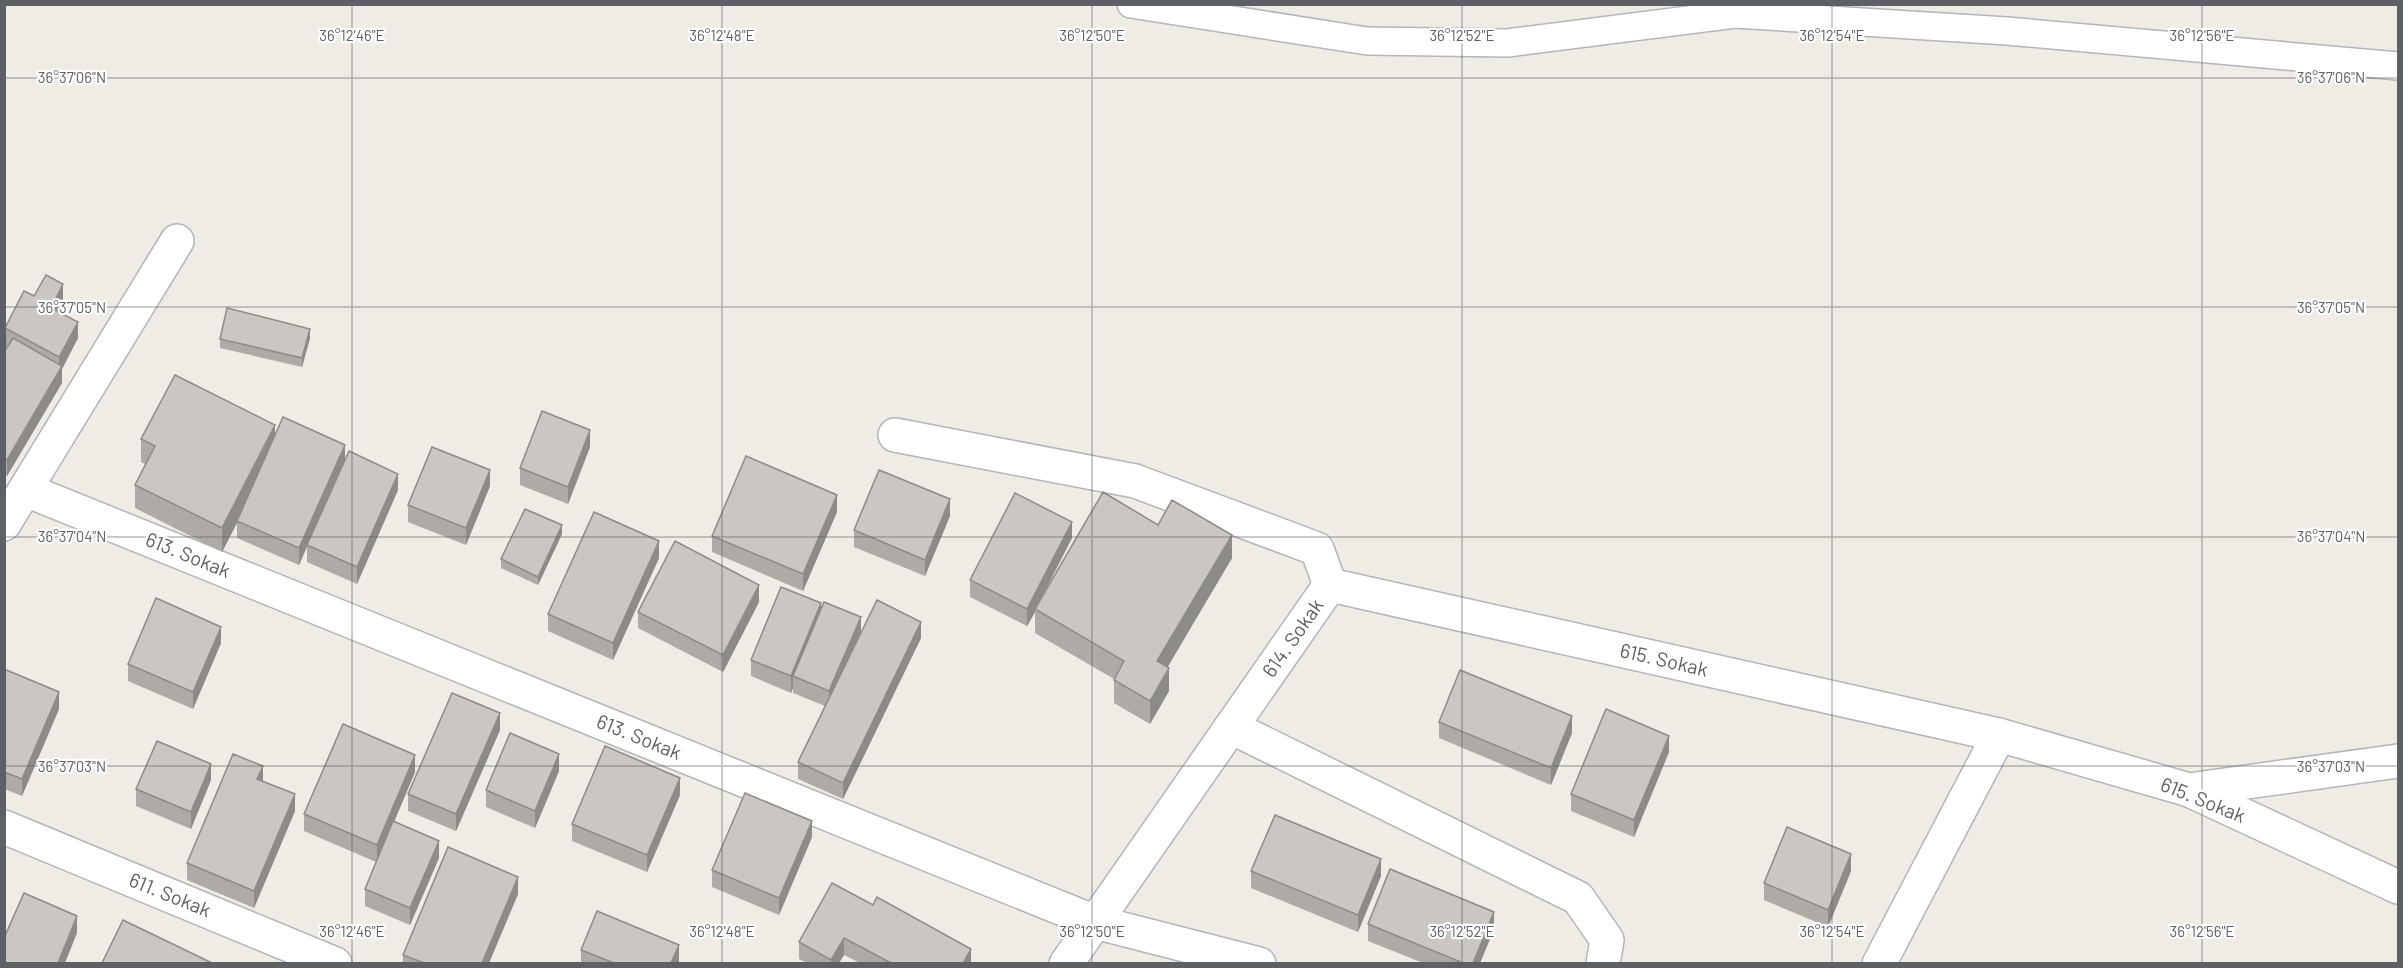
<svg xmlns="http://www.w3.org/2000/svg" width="2403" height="968" viewBox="0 0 2403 968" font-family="Barlow,sans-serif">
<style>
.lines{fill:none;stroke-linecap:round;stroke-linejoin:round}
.service-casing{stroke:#b2b6b9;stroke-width:30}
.minor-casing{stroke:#b2b6b9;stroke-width:36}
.service{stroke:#fff;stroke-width:27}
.minor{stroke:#fff;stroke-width:33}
.wall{fill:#aeaaa7}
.shaded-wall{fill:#8d8b88}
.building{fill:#cac6c2;stroke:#8d8b88;stroke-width:1.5}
.ticks{fill:none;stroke:#5d6165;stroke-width:1.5;stroke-opacity:0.45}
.labels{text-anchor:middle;stroke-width:4.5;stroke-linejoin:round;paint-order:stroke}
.street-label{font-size:20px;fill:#5d6165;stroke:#fff}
.ticks-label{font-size:15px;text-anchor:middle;fill:#5d6165;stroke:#fff;stroke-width:4.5;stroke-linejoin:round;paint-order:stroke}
</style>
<rect width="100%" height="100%" fill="#efebe5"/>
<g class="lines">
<defs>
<path id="service" d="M1131,4L1367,41L1507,43L1735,14L2007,31L2398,66"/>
<g id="minor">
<path d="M895,435L1135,481L1317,549L1330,585"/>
<path d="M26,490L1095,922L1259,964"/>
<path d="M4,524L177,241"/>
<path d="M1330,585L1999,735L2189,790L2398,887"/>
<path d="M1231,727L1578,898L1607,940L1603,964"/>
<path d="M2189,790L2398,761"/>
<path d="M4,827L335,964"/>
<path d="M1066,964L1330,585"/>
<path d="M1879,964L1999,735"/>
</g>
</defs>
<use href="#service" class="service-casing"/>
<use href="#minor" class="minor-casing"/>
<use href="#service" class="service"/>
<use href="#minor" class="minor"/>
</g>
<g class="wall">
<path d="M34,296L63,300L58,311L78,338L62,369V383L7,476L4,475V352L8,347L5,345V328Z"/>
<path d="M310,338L302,367L220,348V339Z"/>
<path d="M275,435L345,462L398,490L357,584L307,562V545L299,565L237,538V523L222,552L135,508V485L145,464L141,462V439Z"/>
<path d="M590,447L568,504L520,485V468Z"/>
<path d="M490,486L466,545L408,522V505Z"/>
<path d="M837,512L803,591L712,552V536Z"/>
<path d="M950,516L925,576L854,547V530Z"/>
<path d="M1158,525L1232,558L1167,667L1169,691L1150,724L1114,703V679L1035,633V612L1027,626L970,597V580L1072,538L1043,595Z"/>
<path d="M562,534L538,585L501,568V559Z"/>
<path d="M659,558L613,660L548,631V614Z"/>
<path d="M759,602L723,672L638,628V612Z"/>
<path d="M821,610L861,633L921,638L843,799L798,779V762L825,706L793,693V688L791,693L751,676V660Z"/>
<path d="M221,643L193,709L128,681V664Z"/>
<path d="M4,669L59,709L22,796L4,789Z"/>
<path d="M1439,722L1572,733L1551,785L1439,738Z"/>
<path d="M500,730L456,831L408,811V794Z"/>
<path d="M1669,752L1634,837L1571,811V794Z"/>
<path d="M559,771L535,828L486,807V790Z"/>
<path d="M415,772L394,822L439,858L410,925L365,906V889L376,862L304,831V814Z"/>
<path d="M211,780L191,829L136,806V789Z"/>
<path d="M263,781L295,811L254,908L187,880V863Z"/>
<path d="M680,795L647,872L572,841V824Z"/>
<path d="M812,837L779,915L712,887V870Z"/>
<path d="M1251,871L1381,876L1358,932L1251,888Z"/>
<path d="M1851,871L1828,927L1764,900V883Z"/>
<path d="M832,883L971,963H860L844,955L839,963H807L799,959V942Z"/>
<path d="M518,894L489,963H403V955Z"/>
<path d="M1368,924L1494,929L1480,963H1423L1368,941Z"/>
<path d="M581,950L679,962L678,963H581Z"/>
</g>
<g class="shaded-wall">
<path d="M63,284V300L51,324V308Z"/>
<path d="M78,322V338L62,369V383L7,476V460L59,371V357Z"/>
<path d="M310,329V338L302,367V358Z"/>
<path d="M275,425V448L237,521V523L222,552V528Z"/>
<path d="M590,430V447L568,504V487Z"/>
<path d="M345,445V462L299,565V548Z"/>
<path d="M490,470V486L466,545V528Z"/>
<path d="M398,474V490L357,584V567Z"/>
<path d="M837,495V512L803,591V574Z"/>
<path d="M950,499V516L925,576V560Z"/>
<path d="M1072,522V538L1035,610V609V612L1027,626V609Z"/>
<path d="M562,525V534L538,585V577Z"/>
<path d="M1232,535V558L1157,685V661Z"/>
<path d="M659,541V558L613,660V643Z"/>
<path d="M759,585V602L723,672V655Z"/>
<path d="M821,603V620L793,676V688L791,693V676Z"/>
<path d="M861,617V633L829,708V691Z"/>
<path d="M921,622V638L843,799V783Z"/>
<path d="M221,627V643L193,709V692Z"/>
<path d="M1169,668V691L1150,724V701Z"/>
<path d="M59,692V709L22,796V779Z"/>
<path d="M500,713V730L456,831V814Z"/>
<path d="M1572,716V733L1551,785V768Z"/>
<path d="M1669,736V752L1634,837V820Z"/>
<path d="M559,754V771L535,828V811Z"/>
<path d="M415,755V772L377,862V845Z"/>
<path d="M211,764V780L191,829V812Z"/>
<path d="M263,766V783L257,779Z"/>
<path d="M680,778V795L647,872V855Z"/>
<path d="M295,794V811L254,908V891Z"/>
<path d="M812,821V837L779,915V898Z"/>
<path d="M439,841V858L410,925V908Z"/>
<path d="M1851,854V871L1828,927V910Z"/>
<path d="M1381,859V876L1358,932V915Z"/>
<path d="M518,877V894L489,963H482Z"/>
<path d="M1494,912V929L1480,963H1473Z"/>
<path d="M77,916V933L65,963H58Z"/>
<path d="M844,938V955L839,963H831V960Z"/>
<path d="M679,945V962L678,963H671Z"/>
<path d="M971,949V963H963Z"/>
</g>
<g class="building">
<path d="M46,275L63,284L51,308L78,322L59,357L5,328L24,291L34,296Z"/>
<path d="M227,308L310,329L302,358L220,339Z"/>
<path d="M13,338L62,366L7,460L4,458V352Z"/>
<path d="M175,375L275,425L222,528L135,485L155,446L141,439Z"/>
<path d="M542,411L590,430L568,487L520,468Z"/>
<path d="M283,417L345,445L299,548L237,521Z"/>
<path d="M432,447L490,470L466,528L408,505Z"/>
<path d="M349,451L398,474L357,567L307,545Z"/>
<path d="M746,456L837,495L803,574L712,536Z"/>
<path d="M879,470L950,499L925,560L854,530Z"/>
<path d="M1103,492L1158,525L1172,500L1232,535L1157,661L1169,668L1150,701L1114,680L1124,661L1035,609Z"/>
<path d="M1015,493L1072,522L1027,609L970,580Z"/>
<path d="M525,509L562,525L538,577L501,559Z"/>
<path d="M594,512L659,541L613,643L548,614Z"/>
<path d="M675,541L759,585L723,655L638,612Z"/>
<path d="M781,587L821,603L791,676L751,660Z"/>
<path d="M156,598L221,627L193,692L128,664Z"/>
<path d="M877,600L921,622L843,783L798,762Z"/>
<path d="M824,602L861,617L829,691L793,676Z"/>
<path d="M4,669L59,692L22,779L4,772Z"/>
<path d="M1460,670L1572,716L1551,768L1439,722Z"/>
<path d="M452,693L500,713L456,814L408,794Z"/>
<path d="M1606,709L1669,736L1634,820L1571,794Z"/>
<path d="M343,724L415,755L377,845L304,814Z"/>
<path d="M510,733L559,754L535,811L486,790Z"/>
<path d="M157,741L211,764L191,812L136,789Z"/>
<path d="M605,746L680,778L647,855L572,824Z"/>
<path d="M233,754L263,766L257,779L295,794L254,891L187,863Z"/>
<path d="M745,793L812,821L779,898L712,870Z"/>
<path d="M1275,815L1381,859L1358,915L1251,871Z"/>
<path d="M393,821L439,841L410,908L365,889Z"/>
<path d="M1787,827L1851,854L1828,910L1764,883Z"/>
<path d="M448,847L518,877L482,963H424L403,955Z"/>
<path d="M1390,869L1494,912L1473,963H1463L1368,924Z"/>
<path d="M832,883L873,905L877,897L971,949L963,963H891L844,938L831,960L799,942Z"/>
<path d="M24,893L77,916L58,963H4V938Z"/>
<path d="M597,911L679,945L671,963H614L581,950Z"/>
<path d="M123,920L210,962L209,963H102Z"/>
</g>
<path class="ticks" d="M352,4V964M722,4V964M1092,4V964M1462,4V964M1832,4V964M2202,4V964M4,78H2398M4,307H2398M4,537H2398M4,766H2398"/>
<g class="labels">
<g class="street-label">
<text transform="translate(188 555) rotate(22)" y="7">613. Sokak</text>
<text transform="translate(1293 638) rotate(-55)" y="7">614. Sokak</text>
<text transform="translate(1664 660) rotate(13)" y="7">615. Sokak</text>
<text transform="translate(639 737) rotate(22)" y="7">613. Sokak</text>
<text transform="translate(2203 800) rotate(22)" y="7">615. Sokak</text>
<text transform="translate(170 895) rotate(22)" y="7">611. Sokak</text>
</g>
</g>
<g class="ticks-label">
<text x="352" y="41">36°12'46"E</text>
<text x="722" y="41">36°12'48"E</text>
<text x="1092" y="41">36°12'50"E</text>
<text x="1462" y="41">36°12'52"E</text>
<text x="1832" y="41">36°12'54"E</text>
<text x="2202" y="41">36°12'56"E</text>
<text x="72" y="83">36°37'06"N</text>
<text x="2331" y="83">36°37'06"N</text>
<text x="72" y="313">36°37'05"N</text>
<text x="2331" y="313">36°37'05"N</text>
<text x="72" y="542">36°37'04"N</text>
<text x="2331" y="542">36°37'04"N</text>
<text x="72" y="772">36°37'03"N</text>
<text x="2331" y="772">36°37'03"N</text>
<text x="352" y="937">36°12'46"E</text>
<text x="722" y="937">36°12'48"E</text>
<text x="1092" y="937">36°12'50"E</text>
<text x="1462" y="937">36°12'52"E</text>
<text x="1832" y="937">36°12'54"E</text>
<text x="2202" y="937">36°12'56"E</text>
</g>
<rect width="2403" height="968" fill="none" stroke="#5d6165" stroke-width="12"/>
</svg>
